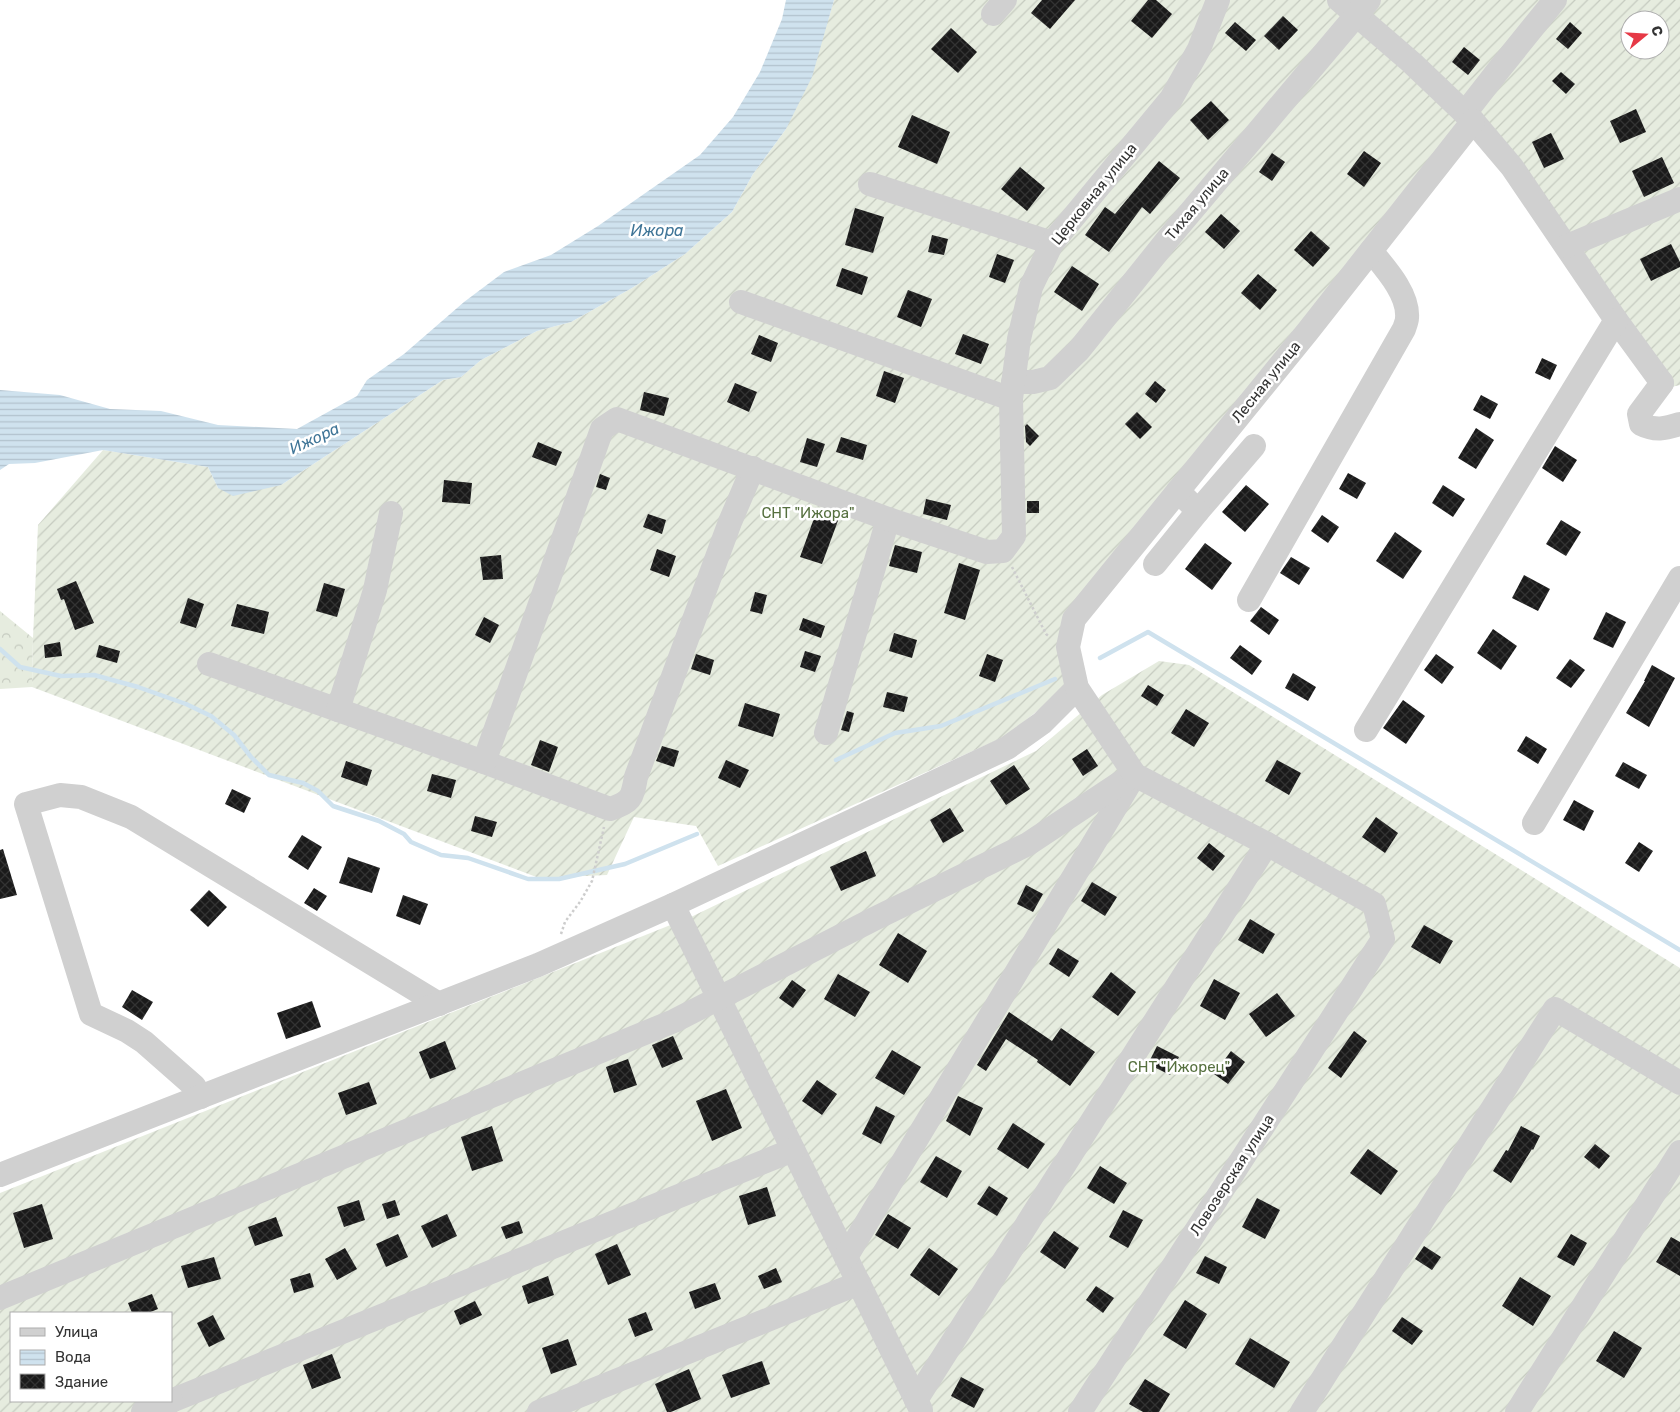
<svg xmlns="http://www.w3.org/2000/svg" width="1680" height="1412" viewBox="0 0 1680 1412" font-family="Rubik,sans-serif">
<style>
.forest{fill:url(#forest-crowns)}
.garden{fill:url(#garden-furrows);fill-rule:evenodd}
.water{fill:url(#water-rules)}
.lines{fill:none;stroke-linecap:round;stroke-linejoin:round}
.stream{stroke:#cfe2ee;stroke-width:4.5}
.building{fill:url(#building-cross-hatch)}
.path{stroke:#cdcdcd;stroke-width:2.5;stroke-dasharray:2.5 2.5;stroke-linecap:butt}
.minor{stroke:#d0d0d0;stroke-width:24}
.labels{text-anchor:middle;stroke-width:5;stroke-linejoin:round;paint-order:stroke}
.street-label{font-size:15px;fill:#333;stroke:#fff}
.park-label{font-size:15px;fill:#56703f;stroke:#fff}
.water-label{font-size:16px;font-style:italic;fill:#3f7597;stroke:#fff}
</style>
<defs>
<pattern id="forest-crowns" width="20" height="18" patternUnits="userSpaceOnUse" patternTransform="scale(1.25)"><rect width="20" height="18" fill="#e6ecdf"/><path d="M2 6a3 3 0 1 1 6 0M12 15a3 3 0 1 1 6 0" fill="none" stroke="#c6cbc0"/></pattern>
<pattern id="garden-furrows" width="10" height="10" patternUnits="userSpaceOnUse" patternTransform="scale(1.25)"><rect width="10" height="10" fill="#e6ecdf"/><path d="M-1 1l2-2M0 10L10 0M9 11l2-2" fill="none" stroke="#c6cbc0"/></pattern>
<pattern id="water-rules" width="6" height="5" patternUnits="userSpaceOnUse" patternTransform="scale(1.25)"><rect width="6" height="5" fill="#cfe2ee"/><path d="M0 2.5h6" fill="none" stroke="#b2c2cd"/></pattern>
<pattern id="building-cross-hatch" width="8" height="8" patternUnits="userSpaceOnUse" patternTransform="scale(1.25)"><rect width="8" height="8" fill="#1a1a1a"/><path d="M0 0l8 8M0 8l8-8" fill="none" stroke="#333"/></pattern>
</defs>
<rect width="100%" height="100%" fill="#fff"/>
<path class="forest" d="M0,611L33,638L32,687L0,689Z"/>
<g class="garden">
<path d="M834,0H1680V385L1671,387L1473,121L1074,619L1077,688L1051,700L1006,736L718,866L696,826L634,817L607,875L539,878L32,687L33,638L38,525L103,450L208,467L218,488L281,485L443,380L461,377L481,360L537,331L571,322L632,288L685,254L732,212L753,174L786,129L829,17ZM1630,20H1660V50H1630Z"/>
<path d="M1159,661L1189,665L1680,968V1412H0V1193L693,916L1036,751L1102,695ZM11,1313H171V1401H11Z"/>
</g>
<path class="water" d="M786,0H834L812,77L786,129L753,174L732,212L685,254L632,288L571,322L537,331L481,360L461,377L443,380L281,485L233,496L218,488L208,467L103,450L35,463L9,464L0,470V390L60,395L110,409L161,411L218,425L297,429L357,396L367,380L404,354L464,302L504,272L551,255L598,226L700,155L733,117L760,72L782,19Z"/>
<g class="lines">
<g class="stream">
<path d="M0,649L20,667L61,676L94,675L138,687L186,704L211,716L234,735L251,757L269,775L303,783L318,791L333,806L379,821L404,834L411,842L441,855L468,858L528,879H559L625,864L697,834"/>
<path d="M1100,658L1148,632L1680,950"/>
<path d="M836,760L895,733L941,726L1055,679"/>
</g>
</g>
<g class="building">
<path d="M1042,0H1075L1050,29L1031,13Z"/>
<path d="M1148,0H1156L1172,14L1152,38L1131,21Z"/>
<path d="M1283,16L1298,30L1279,50L1264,36Z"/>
<path d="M1235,22L1256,40L1246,51L1225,33Z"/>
<path d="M1570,22L1582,33L1568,49L1556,39Z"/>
<path d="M951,28L977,52L958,73L931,49Z"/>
<path d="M1464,47L1480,60L1468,75L1452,62Z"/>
<path d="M1561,72L1575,84L1566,94L1552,81Z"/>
<path d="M1211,101L1229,120L1208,140L1190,120Z"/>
<path d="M1636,109L1646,132L1620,143L1610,121Z"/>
<path d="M912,115L950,132L937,164L898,147Z"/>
<path d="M1551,133L1564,159L1544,168L1532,142Z"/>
<path d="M1364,151L1381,163L1364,187L1347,174Z"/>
<path d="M1272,153L1285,162L1272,181L1259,172Z"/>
<path d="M1662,157L1674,183L1644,197L1632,171Z"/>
<path d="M1159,161L1180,178L1150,214L1142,207L1109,252L1085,235L1105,207L1115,214Z"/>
<path d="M1020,167L1045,188L1027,211L1001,189Z"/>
<path d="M855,208L884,217L873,253L845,245Z"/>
<path d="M1221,214L1240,231L1224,249L1205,232Z"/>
<path d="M1311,231L1330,248L1313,267L1294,250Z"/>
<path d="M932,235L948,239L944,255L928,252Z"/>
<path d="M1671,244L1680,262V267L1651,281L1640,259Z"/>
<path d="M997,254L1014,260L1005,283L989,277Z"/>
<path d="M1072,266L1099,284L1082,311L1054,292Z"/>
<path d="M842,268L868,277L862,295L836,286Z"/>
<path d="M1258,274L1277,290L1260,310L1241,293Z"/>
<path d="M908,290L932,299L921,327L897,317Z"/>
<path d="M963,334L989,344L981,364L955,354Z"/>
<path d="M759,335L778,343L771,362L751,354Z"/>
<path d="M1542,358L1557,365L1550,380L1535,373Z"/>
<path d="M884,371L904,378L895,403L876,396Z"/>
<path d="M1155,381L1166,390L1156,403L1145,394Z"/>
<path d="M735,383L757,392L749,412L727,402Z"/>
<path d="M644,392L669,398L664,416L640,410Z"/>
<path d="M1481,395L1498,404L1490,419L1473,410Z"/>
<path d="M1137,412L1152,427L1140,439L1125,424Z"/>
<path d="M1027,424L1039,436L1030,446L1026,442L1025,426Z"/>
<path d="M1476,428L1494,440L1476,469L1458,458Z"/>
<path d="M841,437L867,445L863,460L836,452Z"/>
<path d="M807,438L825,444L817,467L800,462Z"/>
<path d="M538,442L562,452L556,466L532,457Z"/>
<path d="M1555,446L1577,460L1563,482L1542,468Z"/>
<path d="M1348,473L1366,483L1357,499L1339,489Z"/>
<path d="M600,474L610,478L606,490L596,487Z"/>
<path d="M444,480L472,483L470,504L442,502Z"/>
<path d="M1246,485L1269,504L1245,532L1222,512Z"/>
<path d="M1443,485L1465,499L1453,517L1432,503Z"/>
<path d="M926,499L951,505L947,520L923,514Z"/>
<rect x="1027" y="501" width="12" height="12"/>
<path d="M817,510L839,518L822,564L800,557Z"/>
<path d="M648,514L666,520L662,534L643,527Z"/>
<path d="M1322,515L1339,527L1328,543L1311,531Z"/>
<path d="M1561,520L1581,532L1566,556L1546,544Z"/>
<path d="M1395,532L1422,551L1403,579L1376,561Z"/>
<path d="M1205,543L1232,563L1212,590L1185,569Z"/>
<path d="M895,545L922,552L917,573L889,566Z"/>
<path d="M657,549L676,556L669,577L650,570Z"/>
<path d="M501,555L503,579L483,580L480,557Z"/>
<path d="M1291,557L1310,568L1299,585L1280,573Z"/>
<path d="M959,563L980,570L965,620L944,613Z"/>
<path d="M1524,575L1550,589L1538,611L1512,598Z"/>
<path d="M76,581L94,623L75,630L64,599L61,600L57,589Z"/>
<path d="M324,583L345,589L337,617L316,611Z"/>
<path d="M755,592L767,595L762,614L750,611Z"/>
<path d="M188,598L204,604L196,628L180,623Z"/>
<path d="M237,604L269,612L264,634L231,626Z"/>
<path d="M1261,607L1279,620L1269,635L1250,621Z"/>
<path d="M1606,612L1626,622L1613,648L1593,639Z"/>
<path d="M484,617L499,625L490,643L475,635Z"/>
<path d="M803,618L825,626L821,638L799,630Z"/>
<path d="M1493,629L1517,646L1501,670L1477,653Z"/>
<path d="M894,633L917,640L912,658L889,651Z"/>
<path d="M60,642L62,656L45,658L44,645Z"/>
<path d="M99,645L120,651L117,663L96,657Z"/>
<path d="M1240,645L1262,661L1252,675L1230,658Z"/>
<path d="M805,651L821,656L815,672L800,667Z"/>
<path d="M696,654L714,660L710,675L691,669Z"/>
<path d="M987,654L1003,660L995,682L979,676Z"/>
<path d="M1436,654L1454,667L1442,684L1424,670Z"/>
<path d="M1570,659L1585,670L1571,688L1556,678Z"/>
<path d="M1652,665L1675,678L1649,727L1626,713L1645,681H1644Z"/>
<path d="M1293,673L1316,687L1308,701L1285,688Z"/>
<path d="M1148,685L1164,695L1157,706L1141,696Z"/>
<path d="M887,692L908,697L904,712L883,707Z"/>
<path d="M1403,700L1425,716L1406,744L1383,728Z"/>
<path d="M745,703L780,714L773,737L738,726Z"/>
<path d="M1186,709L1209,723L1194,747L1171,733Z"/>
<path d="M847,711L854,713L849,732L841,730Z"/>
<path d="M1526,736L1547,749L1538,764L1517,751Z"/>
<path d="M540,740L558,747L549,772L531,765Z"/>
<path d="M662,746L679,751L674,767L656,761Z"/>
<path d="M1087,749L1098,766L1083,776L1072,759Z"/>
<path d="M726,760L749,770L740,788L718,778Z"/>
<path d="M1277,760L1301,773L1289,795L1265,781Z"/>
<path d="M346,761L372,770L367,786L341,777Z"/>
<path d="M1623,762L1647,775L1639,789L1615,776Z"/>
<path d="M1014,765L1030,789L1006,805L990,781Z"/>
<path d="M432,774L456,780L451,798L427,791Z"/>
<path d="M232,789L251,798L244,813L225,804Z"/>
<path d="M1574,800L1594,811L1584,831L1563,820Z"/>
<path d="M950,808L964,831L943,843L930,820Z"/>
<path d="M475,816L497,822L492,837L471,831Z"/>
<path d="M1376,817L1398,833L1385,853L1362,837Z"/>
<path d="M302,835L322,847L308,870L288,857Z"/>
<path d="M1639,842L1653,851L1639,872L1625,863Z"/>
<path d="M1209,843L1225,856L1213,871L1197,858Z"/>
<path d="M3,849L17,895L0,899V850Z"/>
<path d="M866,851L876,876L841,891L830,867Z"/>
<path d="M348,857L380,868L372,893L339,883Z"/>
<path d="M1092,882L1117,897L1105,916L1081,901Z"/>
<path d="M1026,885L1043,894L1033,912L1017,904Z"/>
<path d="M314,888L327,896L317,911L304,903Z"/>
<path d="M209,890L227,907L208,927L190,910Z"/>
<path d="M403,895L428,904L420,925L396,916Z"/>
<path d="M1250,919L1275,934L1263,954L1238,940Z"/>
<path d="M1424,925L1453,941L1440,964L1411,947Z"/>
<path d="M898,933L927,951L908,983L879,965Z"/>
<path d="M1058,948L1079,961L1069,977L1049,964Z"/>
<path d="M1111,972L1136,992L1118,1016L1092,997Z"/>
<path d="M838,974L870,992L855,1017L824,999Z"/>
<path d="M1214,979L1240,993L1225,1020L1200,1006Z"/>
<path d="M792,980L806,990L793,1008L779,998Z"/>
<path d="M132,990L153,1002L142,1020L122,1007Z"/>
<path d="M1277,993L1295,1016L1266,1037L1249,1014Z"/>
<path d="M312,1001L321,1027L286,1039L277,1013Z"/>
<path d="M1009,1012L1052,1041L1061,1028L1095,1052L1070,1086L1037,1062L1038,1060L1006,1039L986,1071L977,1065Z"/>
<path d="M1354,1031L1367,1041L1341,1078L1328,1068Z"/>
<path d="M673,1036L683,1059L662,1068L652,1045Z"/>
<path d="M445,1041L456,1069L430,1079L419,1052Z"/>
<path d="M1157,1046L1179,1057L1170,1075L1148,1064Z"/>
<path d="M892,1050L921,1067L904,1095L875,1078Z"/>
<path d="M1231,1051L1245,1062L1228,1084L1214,1074Z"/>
<path d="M628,1059L637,1085L614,1093L606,1067Z"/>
<path d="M817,1080L837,1094L822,1115L802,1101Z"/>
<path d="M369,1082L377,1104L346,1115L338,1093Z"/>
<path d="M726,1089L742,1128L712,1141L696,1101Z"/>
<path d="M958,1096L983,1108L970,1136L946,1121Z"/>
<path d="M876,1106L895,1116L881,1144L862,1134Z"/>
<path d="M1013,1123L1045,1144L1028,1169L997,1149Z"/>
<path d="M492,1126L503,1161L472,1171L461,1137Z"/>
<path d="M1521,1126L1540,1136L1533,1150L1532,1149L1511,1183L1493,1171L1506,1150L1508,1151Z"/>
<path d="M1595,1144L1610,1156L1599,1169L1584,1157Z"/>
<path d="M1368,1149L1398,1171L1381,1195L1350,1173Z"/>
<path d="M936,1156L962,1171L947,1198L920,1182Z"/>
<path d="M1100,1166L1127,1183L1114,1204L1087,1188Z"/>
<path d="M989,1186L1008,1198L997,1216L977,1204Z"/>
<path d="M767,1187L776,1216L748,1225L739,1196Z"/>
<path d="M1257,1198L1280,1210L1265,1239L1242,1227Z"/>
<path d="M359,1200L365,1220L344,1227L337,1207Z"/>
<path d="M395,1200L400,1215L387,1219L382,1204Z"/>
<path d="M42,1204L53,1239L24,1248L13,1213Z"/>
<path d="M1123,1210L1143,1220L1128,1248L1109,1237Z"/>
<path d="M447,1214L457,1236L432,1248L421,1226Z"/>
<path d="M888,1214L911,1228L898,1249L875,1235Z"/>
<path d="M276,1217L283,1236L255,1246L248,1227Z"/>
<path d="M519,1221L523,1233L506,1239L501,1227Z"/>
<path d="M1054,1231L1079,1248L1065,1269L1040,1252Z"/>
<path d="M398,1234L408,1257L386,1267L376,1244Z"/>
<path d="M1571,1234L1587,1243L1574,1266L1557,1257Z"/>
<path d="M1671,1237L1680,1242V1276L1656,1262Z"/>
<path d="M617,1244L631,1275L608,1285L595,1254Z"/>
<path d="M1424,1246L1441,1257L1432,1270L1415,1259Z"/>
<path d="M345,1248L357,1269L337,1280L325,1259Z"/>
<path d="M929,1248L958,1269L939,1296L910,1275Z"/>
<path d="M1205,1256L1227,1267L1219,1284L1196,1273Z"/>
<path d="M214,1257L221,1279L188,1288L181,1266Z"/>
<path d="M776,1268L782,1282L764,1289L758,1276Z"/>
<path d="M310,1273L314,1287L294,1293L290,1279Z"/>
<path d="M548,1276L554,1295L528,1304L522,1286Z"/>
<path d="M1520,1277L1551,1296L1533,1326L1502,1306Z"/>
<path d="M715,1283L721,1299L695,1309L689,1292Z"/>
<path d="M1096,1286L1114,1298L1103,1313L1086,1300Z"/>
<path d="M152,1294L158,1309L148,1313H132L128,1303Z"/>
<path d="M1185,1300L1207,1314L1186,1349L1163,1335Z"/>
<path d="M475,1301L482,1315L460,1325L454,1311Z"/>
<path d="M646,1312L653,1330L635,1337L628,1319Z"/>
<path d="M213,1315L225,1339L209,1347L197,1323Z"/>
<path d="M1402,1317L1423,1331L1412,1345L1392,1331Z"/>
<path d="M1614,1331L1642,1348L1624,1378L1596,1361Z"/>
<path d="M1250,1338L1290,1362L1274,1388L1235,1364Z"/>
<path d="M568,1339L577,1365L551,1374L542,1348Z"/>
<path d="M332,1354L341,1378L312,1389L303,1365Z"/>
<path d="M762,1361L770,1384L731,1398L722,1375Z"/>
<path d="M689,1369L701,1399L671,1412H667L655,1384Z"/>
<path d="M961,1377L984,1389L974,1408L951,1396Z"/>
<path d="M1145,1379L1170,1394L1159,1412H1143L1129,1404Z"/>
</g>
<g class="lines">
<g class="path">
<path d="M1012,567L1046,634L1050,637"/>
<path d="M561,934L565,922L580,902L592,881L604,827"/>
</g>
<g class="minor">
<path d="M1339,0L1411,62L1473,121L1512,167L1616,320L1662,383"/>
<path d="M993,14L1005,0"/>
<path d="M1465,113L1497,72L1555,0"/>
<path d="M870,184L1052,243"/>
<path d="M1567,246L1680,199"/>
<path d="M741,302L1011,399"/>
<path d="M1013,382H1033L1050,378L1079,350L1167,240L1369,0"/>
<path d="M1662,383L1639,414L1641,424C1655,431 1665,429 1680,424"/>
<path d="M1178,491L1198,511L1254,446"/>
<path d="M1155,564L1198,511"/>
<path d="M1249,600L1404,329C1405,326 1407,321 1407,318C1409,294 1385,268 1371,251"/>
<path d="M209,664L484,762L610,809C632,802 632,798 636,777L730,522L753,468"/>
<path d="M338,710L375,590L391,513"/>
<path d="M1366,730L1616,320"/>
<path d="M826,733L888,519"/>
<path d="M484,762L602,429L617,419L888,519L987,552L1003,551L1014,536L1011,399L1019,339L1031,287L1052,243L1171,99L1199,49L1218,0"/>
<path d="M1534,823L1680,578"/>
<path d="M673,905L921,1410"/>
<path d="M201,1097L194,1086L144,1042L127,1031L91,1014L26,804L60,795L81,797L131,817L439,1004"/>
<path d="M0,1175L538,965L673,905L1007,748L1042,723L1077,688"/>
<path d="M846,1257L1134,776"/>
<path d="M0,1298L674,1021L874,919L1028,844L1123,781L1135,775"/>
<path d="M916,1400L1267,844"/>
<path d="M171,1401L793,1150"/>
<path d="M143,1412L171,1401"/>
<path d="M539,1412L859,1283"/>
<path d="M1080,1412L1383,939L1374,904L1267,844L1135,775L1077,688L1068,647L1074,619L1308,331L1473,121"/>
<path d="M1302,1412L1555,1009L1680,1083"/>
<path d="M1517,1412L1680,1152"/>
</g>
</g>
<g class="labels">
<g class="street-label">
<text transform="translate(1094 194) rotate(-51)" y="5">Церковная улица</text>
<text transform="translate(1197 204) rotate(-50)" y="5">Тихая улица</text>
<text transform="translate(1266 382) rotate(-51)" y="5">Лесная улица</text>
<text transform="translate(1232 1175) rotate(-57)" y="5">Ловозерская улица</text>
</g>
<g class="park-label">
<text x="808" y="518">СНТ "Ижора"</text>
<text x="1179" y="1072">СНТ "Ижорец"</text>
</g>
<g class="water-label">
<text x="657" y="236">Ижора</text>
<text transform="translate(314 438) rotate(-25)" y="6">Ижора</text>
</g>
</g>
<rect x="10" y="1312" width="162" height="90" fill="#ffffff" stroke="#adadad"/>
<rect x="20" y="1328" width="25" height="8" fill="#d0d0d0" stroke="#adadad"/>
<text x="55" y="1337" font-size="15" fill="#333333">Улица</text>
<rect x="20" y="1350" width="25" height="15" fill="url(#water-rules)" stroke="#adadad"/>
<text x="55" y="1362" font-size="15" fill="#333333">Вода</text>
<rect x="20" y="1374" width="25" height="15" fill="url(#building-cross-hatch)" stroke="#adadad"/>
<text x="55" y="1387" font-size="15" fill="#333333">Здание</text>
<g transform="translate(1645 35) rotate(72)"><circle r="24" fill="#ffffff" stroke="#adadad"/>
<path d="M0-4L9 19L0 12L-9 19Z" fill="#e63946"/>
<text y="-8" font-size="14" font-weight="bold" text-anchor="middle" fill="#333333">С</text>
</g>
</svg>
